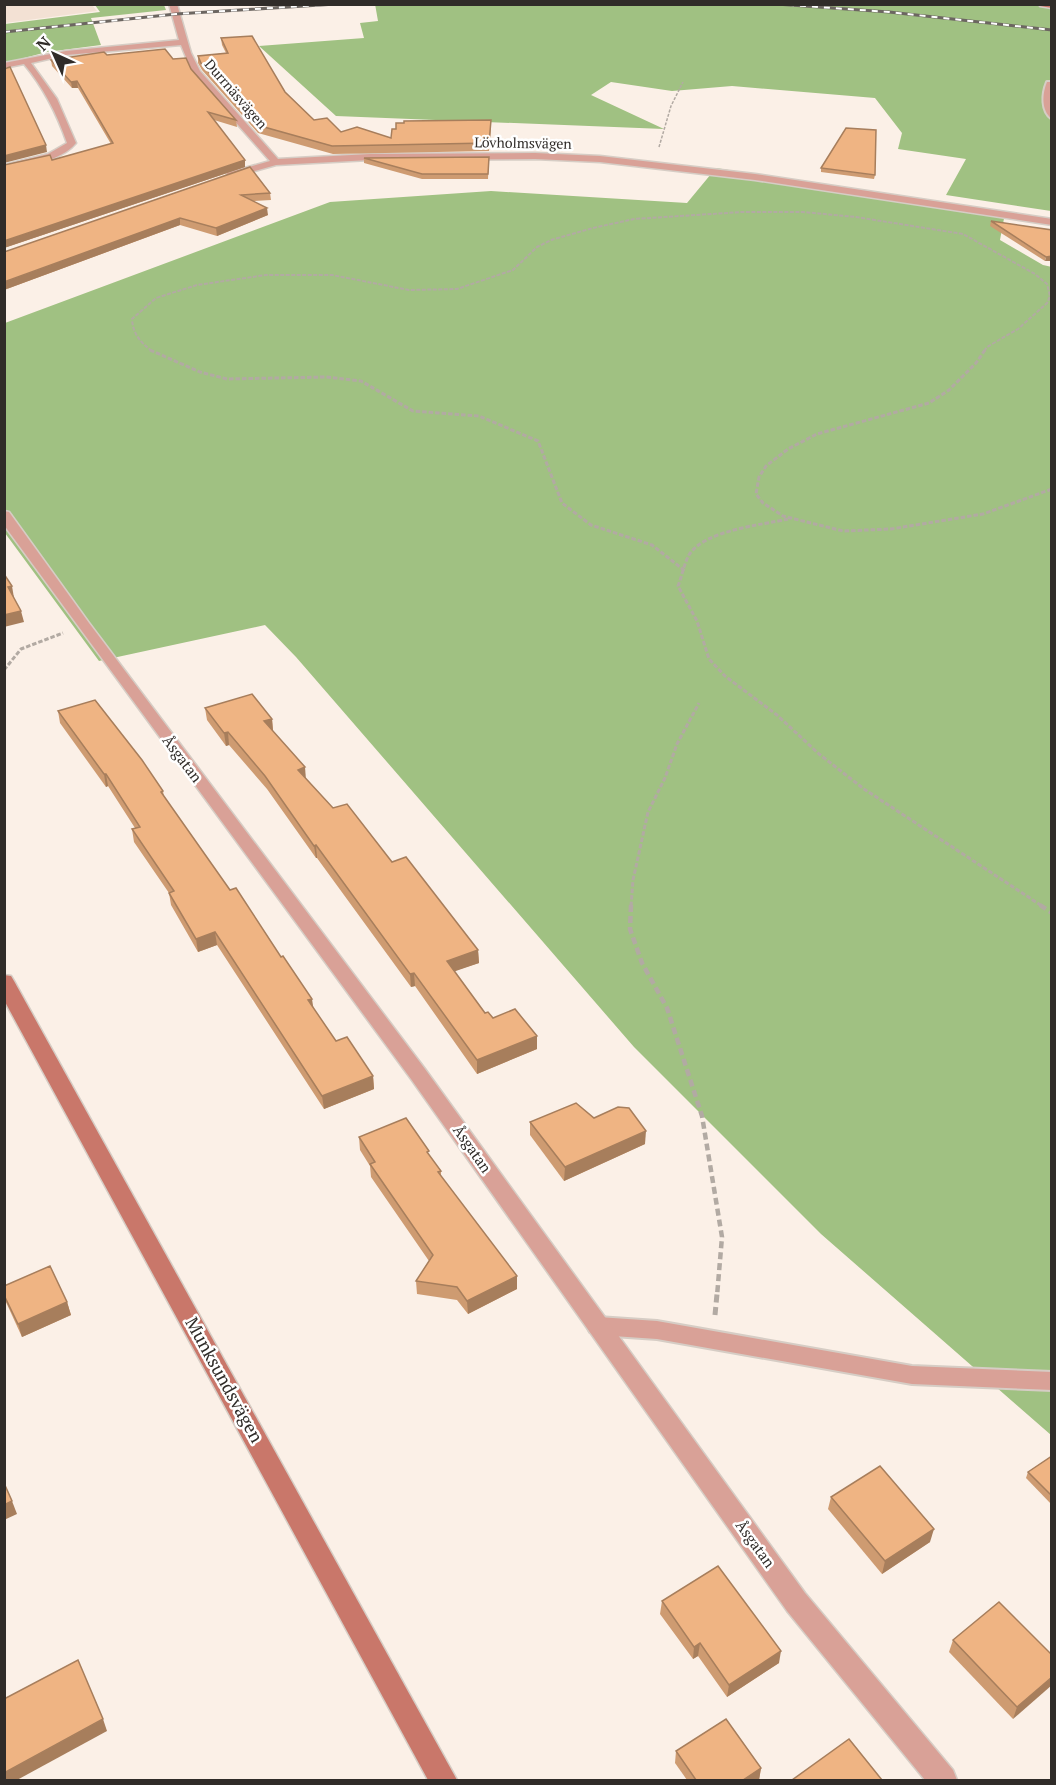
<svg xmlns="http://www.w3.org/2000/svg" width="1056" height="1785" viewBox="0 0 1056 1785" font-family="'PT Serif',serif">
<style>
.built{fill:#f3e1d4}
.forest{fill:#a0c182}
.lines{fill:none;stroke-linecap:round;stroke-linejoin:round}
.lane-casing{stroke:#d6cdc5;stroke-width:4}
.street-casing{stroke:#d6cdc5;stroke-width:3}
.secondary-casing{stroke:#d6cdc5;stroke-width:3}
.path-far4{stroke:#b2aaa3;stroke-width:1.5;stroke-dasharray:3 1.5;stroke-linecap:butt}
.path-far3{stroke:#b2aaa3;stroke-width:2;stroke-dasharray:4 1.5;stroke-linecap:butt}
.path-far2{stroke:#b2aaa3;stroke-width:3;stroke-dasharray:4.5 2;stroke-linecap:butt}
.path-far1{stroke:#b2aaa3;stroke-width:4.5;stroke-dasharray:7 4;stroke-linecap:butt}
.path{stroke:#b2aaa3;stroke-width:5;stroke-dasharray:8 4.5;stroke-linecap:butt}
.lane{fill:#d9a197;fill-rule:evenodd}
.street{fill:#d9a197;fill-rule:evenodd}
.secondary{fill:#c9776a;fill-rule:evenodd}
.rail-casing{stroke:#6c6661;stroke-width:3}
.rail{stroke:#fff;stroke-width:2;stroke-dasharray:6;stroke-linecap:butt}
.wall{fill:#ce9b71}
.shaded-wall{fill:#a77e5c}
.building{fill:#efb483;stroke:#a77e5c;stroke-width:1.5}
.labels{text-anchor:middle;stroke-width:5;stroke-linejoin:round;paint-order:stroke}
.far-street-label{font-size:14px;fill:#302c29;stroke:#fff}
.street-label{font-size:15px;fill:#302c29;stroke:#fff}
.near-street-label{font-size:18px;fill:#302c29;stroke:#fff}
</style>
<rect width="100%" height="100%" fill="#fbf0e7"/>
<path class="built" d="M4,5H92L97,11L5,23Z"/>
<g class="forest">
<path d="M375,4H1030L1051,8V211L946,195L966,159L898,149L902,133L875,98L732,86L672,91L611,82L591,95L664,129L336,116L259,46L364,38L360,23L378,21Z"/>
<path d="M95,5H164L166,10L91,18L101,45L47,52L5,63V24L100,12Z"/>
<path d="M716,168L1005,213L1000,240L1043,265L1052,267L1051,1435L821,1234L634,1047L296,657L265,625L99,661L5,533V323L330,202L491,191L687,203Z"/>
</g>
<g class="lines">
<defs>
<g id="lane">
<path d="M1047,82H1052V119C1041,111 1042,94 1047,82Z"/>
<path d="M598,1317L657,1321L912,1366L1052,1372V1390L912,1384L657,1339L598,1335L590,1332L587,1326L590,1320Z"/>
</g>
<g id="street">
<path d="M169,4H177L191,53L200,71L278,159L370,154L535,153L600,156L755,174L1052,219V225L755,180L600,162L535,159L370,160L276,165L230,178L227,177V173L270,161L193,74L181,45L66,55L31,63L57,99L76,143C60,162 28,165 4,171V165L48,154L67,143C57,114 44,88 24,64L4,68V63L66,51L179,40Z"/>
<path d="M4,511L9,512L89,623L425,1069L805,1593L953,1770L957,1780H925L787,1611L411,1079L4,525Z"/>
</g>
<g id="secondary">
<path d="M1040,4H1052V8L1040,6Z"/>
<path d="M4,975L11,976L14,981L457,1780H428L4,1000Z"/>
</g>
</defs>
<use href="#lane" class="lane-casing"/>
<use href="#street" class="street-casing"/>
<use href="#secondary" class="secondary-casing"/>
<path class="path-far4" d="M659,147L671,106L683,82"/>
<path class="path-far3" d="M152,351C140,342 133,334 132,319L156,298L197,285L266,275H332L409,290L457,289L513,270L537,247L551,240L593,228L634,219L742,212H803L856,217L963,234L1035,274L1047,284L1050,296L1047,303L1018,329L987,347L984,351"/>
<g class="path-far2">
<path d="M150,350L200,372L227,379L326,377L361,381L413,411L479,416L538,441L562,503L591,525L652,545L685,571"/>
<path d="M985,350L976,363L949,390L929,403L817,434L788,449L766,466L759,477L756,494L763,503L783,516L843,531L891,529L983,514L1052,489"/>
<path d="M788,519C762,525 704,530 689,555C684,564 682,576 678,586L697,621L709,659L725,676L777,715L819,754L864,789L1042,906"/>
<path d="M4,670L21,649L63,633"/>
<path d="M631,906L633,880L648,812L665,778L677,744L699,703"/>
</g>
<g class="path-far1">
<path d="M631,905L630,929L642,963L667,1008L702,1116L722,1237L717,1296"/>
<path d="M1040,905L1052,913"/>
</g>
<path class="path" d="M715,1315L717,1294"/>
<use href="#lane" class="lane"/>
<use href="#street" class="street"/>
<use href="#secondary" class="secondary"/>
<defs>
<g id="rail">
<path d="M776,4L889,12L1052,30"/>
<path d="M4,32L176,14L336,4"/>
</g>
</defs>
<use href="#rail" class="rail-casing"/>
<use href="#rail" class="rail"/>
</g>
<g class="wall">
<path d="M221,38L285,92L314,120L341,132L391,138L491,128L489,151L333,154L258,133L202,70L198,63V56L226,53L222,45Z"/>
<path d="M107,55L173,59L191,69L236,120L237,127L214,120L245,167L4,248V165L52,160L111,144L78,88H72L52,66L51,60Z"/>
<path d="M489,157L488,179H422L364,163V158Z"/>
<path d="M250,167L270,193L271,200L254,201L268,215L217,236L180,225L4,290Z"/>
<path d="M821,168L875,175L874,179L821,172Z"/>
<path d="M991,221L1052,230L1045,261L990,226Z"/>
<path d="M205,708L272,719L273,731L306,779L333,808L392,862L478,950L479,963L454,971L485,1013L493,1018L537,1036V1049L477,1074L415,986L411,987L317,858H316L267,789L229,745L226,746L207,720Z"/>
<path d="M58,711L163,791L164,797L336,1041L373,1076L374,1089L324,1109L217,945L198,952L171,905L169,893L134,842L132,829L135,828L108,786L106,787L60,723Z"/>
<path d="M594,1118L645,1144L564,1181L530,1135V1122Z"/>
<path d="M359,1137L429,1155L441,1171V1176L517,1289L468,1314L457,1300L417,1294L416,1281L429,1261L371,1177L370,1166L360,1150Z"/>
<path d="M4,1286L67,1302L71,1315L22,1337L5,1300Z"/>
<path d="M1052,1456V1505L1026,1478L1028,1472Z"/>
<path d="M831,1497L930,1542L882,1574L828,1509Z"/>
<path d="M662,1601L779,1663L727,1697L698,1656L693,1659L660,1614Z"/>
<path d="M953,1640L1052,1655L1013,1719L949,1652Z"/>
<path d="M676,1751L761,1768L759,1780H687L675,1763Z"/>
</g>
<g class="shaded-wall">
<path d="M77,81L78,88H72L71,82Z"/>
<path d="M46,145L47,152L4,163V156Z"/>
<path d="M245,160V167L4,248V241Z"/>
<path d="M267,208L268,215L217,236L216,228Z"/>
<path d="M180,218V225L4,290V282Z"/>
<path d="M1052,256V261H1045L1046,257Z"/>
<path d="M12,586L14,598L10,599L8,587Z"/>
<path d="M21,611L24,622L4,627V615Z"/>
<path d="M272,719L273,731L264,721Z"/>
<path d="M228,732L229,745L226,746L224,733Z"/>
<path d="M305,767L306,780L298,770Z"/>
<path d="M104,774H106L108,786L106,787Z"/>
<path d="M316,845L317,858H316L314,846Z"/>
<path d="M215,932L217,945L198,952L196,939Z"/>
<path d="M478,950L479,963L447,974V961Z"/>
<path d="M414,973L415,986L411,987L410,974Z"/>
<path d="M312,999L314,1012L308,1000Z"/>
<path d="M537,1036V1049L477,1074V1060Z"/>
<path d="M373,1076L374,1089L324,1109L322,1096Z"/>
<path d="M646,1131L645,1144L564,1181L565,1167Z"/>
<path d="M517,1276V1289L468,1314L467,1301Z"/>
<path d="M67,1302L71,1315L22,1337L18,1324Z"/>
<path d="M12,1501L17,1514L4,1520V1505Z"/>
<path d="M934,1529L930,1542L882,1574L885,1561Z"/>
<path d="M700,1643L698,1656L693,1659L694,1647Z"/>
<path d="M781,1651L779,1663L727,1697L729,1685Z"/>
<path d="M1052,1677V1685L1013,1719L1017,1707Z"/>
<path d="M103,1719L107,1731L17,1780H5L4,1773Z"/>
<path d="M761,1768L759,1780H743Z"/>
</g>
<g class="building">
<path d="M252,36L285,92L314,120L327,118L341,132L357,127L391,138L392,129H396V123H404V121L491,120L489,143L332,146L257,125L201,63L198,56L228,53L221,38Z"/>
<path d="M165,49L173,59L186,58L191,69L236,120L208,112L245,160L4,241V165L50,155L52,160L113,143L77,81L71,82L51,60L104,52L107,55Z"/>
<path d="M10,67L46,145L4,156V69Z"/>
<path d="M846,128L876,130L875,175L821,168Z"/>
<path d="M489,157L488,174H422L364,158Z"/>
<path d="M250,167L270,193L241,195L267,208L216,228L180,218L4,282V252Z"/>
<path d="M991,221L1052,230V256L1046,257Z"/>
<path d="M4,574L12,586L8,587L21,611L4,615Z"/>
<path d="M252,694L272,719L264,721L305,767L298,770L333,808L347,804L392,862L406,857L478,950L447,961L485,1013L488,1012L493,1018L515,1009L537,1036L477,1060L414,973L410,974L316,845L314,846L265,776L228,732L224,733L205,708Z"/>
<path d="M95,700L142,760L163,791L161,792L230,890L236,888L281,957L283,956L312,999L308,1000L336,1041L347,1037L373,1076L322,1096L215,932L196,939L169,893L174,891L132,829L140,827L106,774H104L58,711Z"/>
<path d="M576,1103L594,1118L618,1107L629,1108L646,1131L565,1167L530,1122Z"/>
<path d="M406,1118L429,1151L427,1152L441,1171L438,1172L517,1276L467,1301L457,1287L416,1281L433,1255L370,1164L375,1162L359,1137Z"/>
<path d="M50,1266L67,1302L18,1324L4,1295V1286Z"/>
<path d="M1052,1456V1496L1028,1472Z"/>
<path d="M880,1466L934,1529L885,1561L831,1497Z"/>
<path d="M4,1483L12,1501L4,1505Z"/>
<path d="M718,1566L781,1651L729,1685L700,1643L694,1647L662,1601Z"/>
<path d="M999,1602L1052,1655V1677L1017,1707L953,1640Z"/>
<path d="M78,1660L103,1719L4,1773V1699Z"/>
<path d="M726,1719L761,1768L743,1780H696L676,1751Z"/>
<path d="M849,1739L882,1780H792Z"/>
</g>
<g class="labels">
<g class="far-street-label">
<text transform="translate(236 94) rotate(49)" y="5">Durrnäsvägen</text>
<text transform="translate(523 143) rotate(1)" y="5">Lövholmsvägen</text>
</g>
<g class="street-label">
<text transform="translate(182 759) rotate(53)" y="5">Åsgatan</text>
<text transform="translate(472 1149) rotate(55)" y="5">Åsgatan</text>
<text transform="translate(755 1544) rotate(54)" y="5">Åsgatan</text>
</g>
<g class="near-street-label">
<text transform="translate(224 1380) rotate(61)" y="6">Munksundsvägen</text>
</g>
</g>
<rect width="1056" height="1785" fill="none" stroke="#302c29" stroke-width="12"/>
<g transform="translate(54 54) rotate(315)" stroke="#ffffff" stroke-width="4.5" paint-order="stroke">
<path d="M0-4.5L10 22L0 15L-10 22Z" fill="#302c29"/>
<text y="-9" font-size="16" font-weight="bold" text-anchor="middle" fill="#302c29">N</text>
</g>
</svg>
